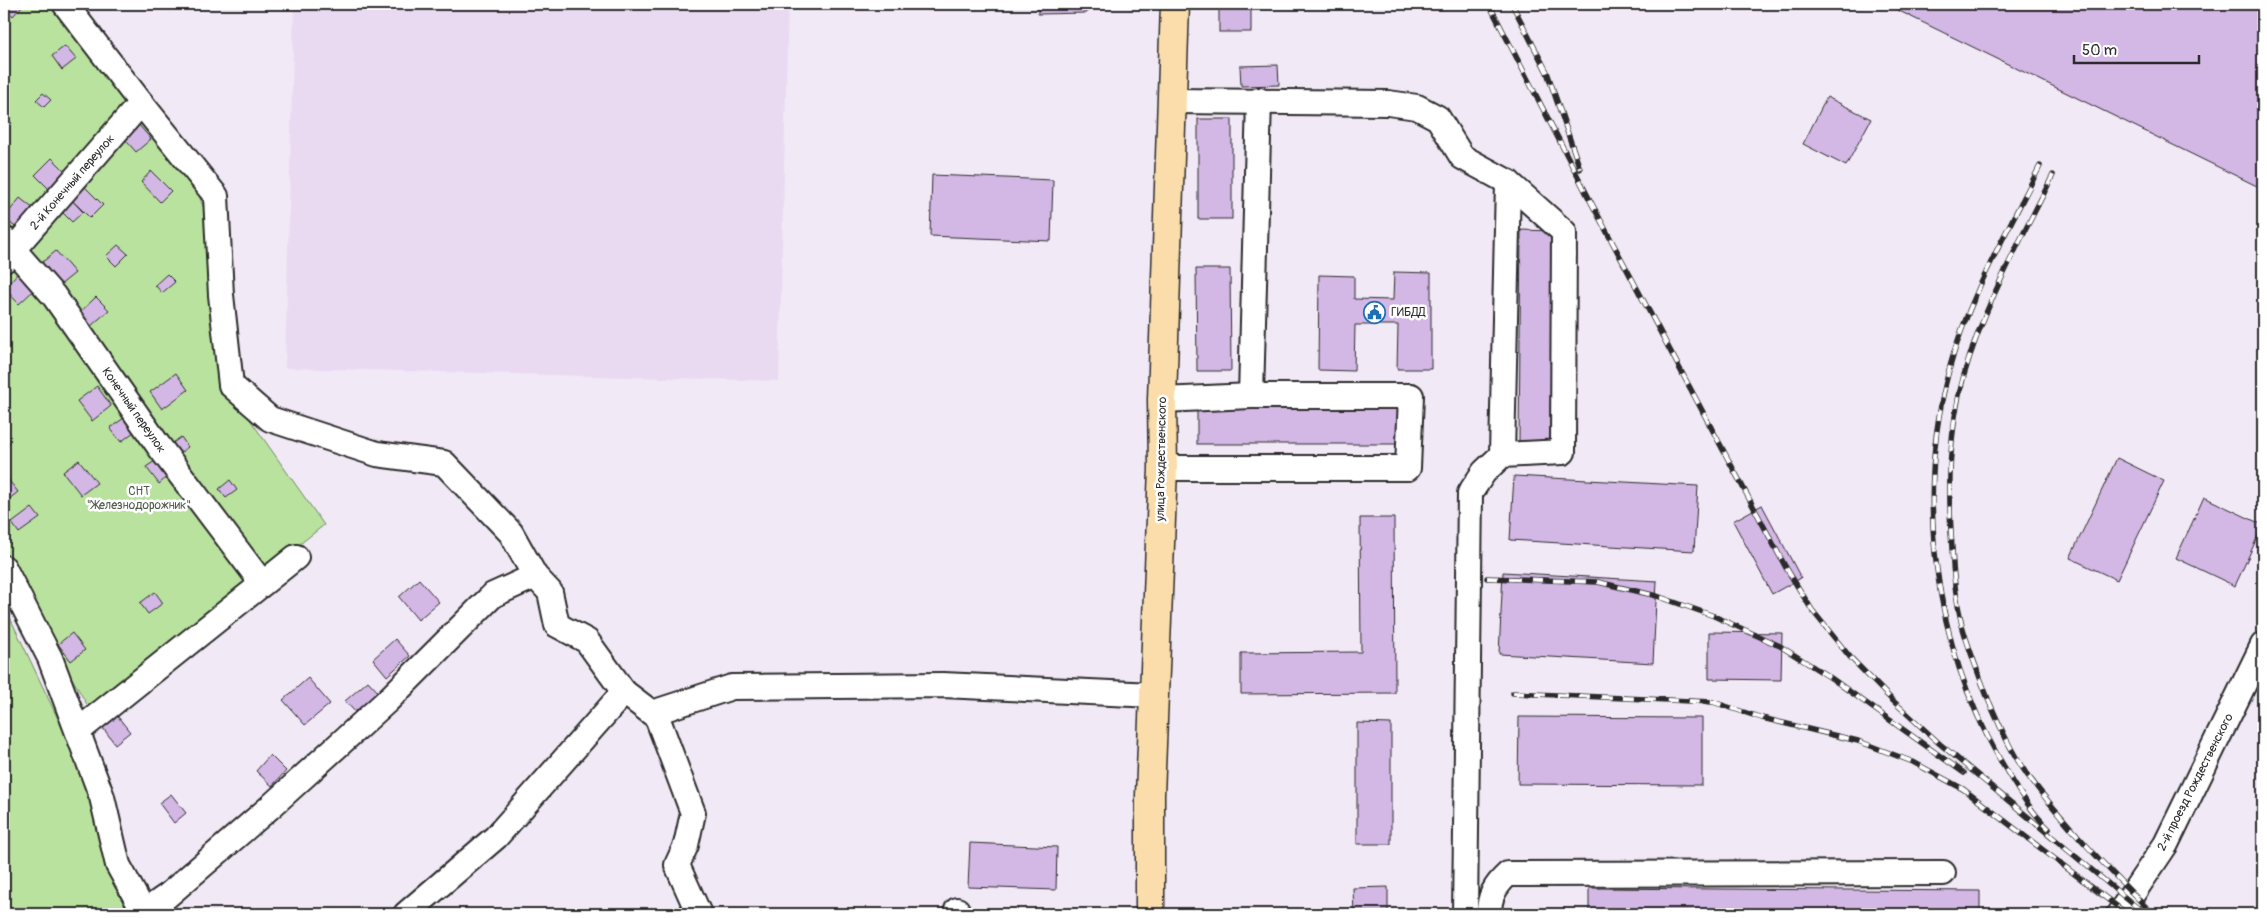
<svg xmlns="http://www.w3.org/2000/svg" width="2267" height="918" viewBox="0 0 2267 918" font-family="Pangolin,sans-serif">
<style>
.built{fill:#e9daf2}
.green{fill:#b9e29e;stroke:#728664}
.building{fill:#d3b7e5;stroke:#2b2b2b}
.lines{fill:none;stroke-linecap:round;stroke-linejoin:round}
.minor-casing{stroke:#2b2b2b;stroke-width:28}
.major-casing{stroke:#2b2b2b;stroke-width:31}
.minor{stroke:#fff;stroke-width:24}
.major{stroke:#faddab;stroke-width:28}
.rail-casing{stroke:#2b2b2b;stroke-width:5.5}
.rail{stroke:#fff;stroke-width:4;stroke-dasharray:11;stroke-linecap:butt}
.labels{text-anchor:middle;stroke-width:5;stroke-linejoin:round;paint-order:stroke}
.street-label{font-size:12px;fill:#2b2b2b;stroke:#fff}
.poi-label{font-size:12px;fill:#2b2b2b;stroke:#fff;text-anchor:start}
.park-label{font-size:12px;fill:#4e5948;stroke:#fff}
</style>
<rect width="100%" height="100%" fill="#f2e9f7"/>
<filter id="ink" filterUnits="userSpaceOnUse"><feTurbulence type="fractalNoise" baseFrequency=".02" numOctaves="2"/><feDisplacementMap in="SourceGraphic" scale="10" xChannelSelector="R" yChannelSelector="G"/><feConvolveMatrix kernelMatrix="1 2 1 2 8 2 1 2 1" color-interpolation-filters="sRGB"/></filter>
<g filter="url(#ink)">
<path class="built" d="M294,4H788L779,381L285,368Z"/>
<g class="green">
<path d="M4,4H58L195,185L210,225L218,374L324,525L90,710L42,625L4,550Z"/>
<path d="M4,605L94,795L105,854L130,914H4Z"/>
</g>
<g class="building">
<path d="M6,4H24L13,16L4,7Z"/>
<path d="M1038,4H1086L1087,13L1038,14Z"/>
<rect x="1219" y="4" width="32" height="28"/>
<path d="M1885,4H2263V189Z"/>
<path d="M65,46L76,59L62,70L52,56Z"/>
<path d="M1278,65L1279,85L1241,86L1240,66Z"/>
<path d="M43,93L51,100L44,107L36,100Z"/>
<path d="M1827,97L1871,119L1846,166L1803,144Z"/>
<path d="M4,116L12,123L4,132Z"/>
<rect x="1198" y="119" width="34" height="100"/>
<path d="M138,124L151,139L136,152L122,136Z"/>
<path d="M52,158L69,175L52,192L35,175Z"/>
<path d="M151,171L171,191L160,202L141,182Z"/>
<path d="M932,175L1053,180L1051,241L930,236Z"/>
<path d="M81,183L103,205L90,218L68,196Z"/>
<path d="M68,196L83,212L72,222L57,207Z"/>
<path d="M20,198L40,214L24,234L4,218Z"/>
<path d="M1521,230L1552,231L1550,442H1519Z"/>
<path d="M118,245L128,254L116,266L106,256Z"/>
<path d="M56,251L75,273L59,286L40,264Z"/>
<path d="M1196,269H1230L1231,371H1197Z"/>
<path d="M1394,272L1431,273V369H1397L1398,325H1355L1354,371L1318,370L1319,275L1354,276V299L1393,300Z"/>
<path d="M18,273L34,290L19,304L4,288Z"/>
<path d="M167,274L175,282L162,293L155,285Z"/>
<path d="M96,297L109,310L90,327L78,314Z"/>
<path d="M176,373L188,390L162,409L150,392Z"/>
<path d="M97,386L111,406L92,421L77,401Z"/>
<rect x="1197" y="408" width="204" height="36"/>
<path d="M124,418L135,431L121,442L110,428Z"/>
<path d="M4,435L10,443L4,448Z"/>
<path d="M181,437L188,447L174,458L166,448Z"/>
<path d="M2117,458L2164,481L2117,580L2070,558Z"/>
<path d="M79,460L97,483L81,495L63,472Z"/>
<path d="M155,461L167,477L159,484L146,467Z"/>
<path d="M1514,476L1698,486L1694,551L1510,540Z"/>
<path d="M7,478L18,492L4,503V480Z"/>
<path d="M230,480L237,490L226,498L219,489Z"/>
<path d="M2204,497L2263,525L2235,586L2176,558Z"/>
<path d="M1762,505L1801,578L1772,594L1733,521Z"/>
<path d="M32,508L40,518L19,533L12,523Z"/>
<path d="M1360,518H1394L1395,693L1241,694V653L1361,652Z"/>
<path d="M1503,572L1657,581L1653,663L1499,654Z"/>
<path d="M419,579L439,602L418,620L399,597Z"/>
<path d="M155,592L163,603L148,614L140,603Z"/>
<path d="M1709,632L1782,633L1781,680L1709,679Z"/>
<path d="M72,633L85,650L71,661L58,644Z"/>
<path d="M395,639L410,656L387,676L373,659Z"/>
<path d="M308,678L330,704L305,725L283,700Z"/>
<path d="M368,681L381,695L358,715L345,701Z"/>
<path d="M115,713L130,732L115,744L100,724Z"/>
<path d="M1519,717L1702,718V785L1518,784Z"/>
<path d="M1357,723L1391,724V844H1357Z"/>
<path d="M270,755L286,771L272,786L256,771Z"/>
<path d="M171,794L186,813L174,823L159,803Z"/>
<path d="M970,843L1057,847L1056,890L968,887Z"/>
<path d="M1388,887V914H1354L1353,888Z"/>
<path d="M1589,888L1980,891V914H1589Z"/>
</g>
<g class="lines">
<defs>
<g id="minor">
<path d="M65,4L141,103L216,196L221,295L231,385L270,419L377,454L444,463L511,533L535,576L550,592L557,625L587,641L624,692L657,717L693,813L686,845L677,865L699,914"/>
<path d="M1172,101L1388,103L1417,107L1438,118L1462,157L1508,182L1564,232L1563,452L1502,455L1484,472L1470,493L1465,914"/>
<path d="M4,239L54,296L158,445L262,583"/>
<path d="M4,260L141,103"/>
<path d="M1251,396L1259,100"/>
<path d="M1162,400L1251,396H1411L1408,468H1163"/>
<path d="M1502,455L1508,182"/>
<path d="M4,568L50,658L102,797L118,865L145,914"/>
<path d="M652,713L732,687L943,685L1153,695"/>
<path d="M78,731L296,557"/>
<path d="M144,912L167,896L269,808L387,701L493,595L535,576"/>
<path d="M406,914L496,837L624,692"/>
<path d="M956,914L957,910"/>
<path d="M1489,914C1489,896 1495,886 1508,874L1943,873"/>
<path d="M2119,914L2166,844L2263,645"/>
</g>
<path id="major" d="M1150,914V795L1163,468L1162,400L1175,4"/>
</defs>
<use href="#minor" class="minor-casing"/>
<use href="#major" class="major-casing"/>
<use href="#minor" class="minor"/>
<use href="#major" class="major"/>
<defs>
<g id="rail">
<path d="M1489,4L1592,204L1785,566L1812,610L1850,657L1891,699L1940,744L2145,914"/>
<path d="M1512,4L1547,72L1580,169"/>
<path d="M2040,166C2007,232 1968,298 1949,370C1915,498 1934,643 1999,758C2013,782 2029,810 2049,829"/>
<path d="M2053,175C2021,240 1984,305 1964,375C1948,432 1948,489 1952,548C1953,573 1956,600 1962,625C1969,650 1979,675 1988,699C1999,724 2010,750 2026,773C2063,823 2109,870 2153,914"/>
<path d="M1487,578L1598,582L1657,596L1714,616L1780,646L1831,678L1964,773"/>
<path d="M1513,693L1713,702L1762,718L1858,741L1913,762L1963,789L2127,914"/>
</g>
</defs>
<use href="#rail" class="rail-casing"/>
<use href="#rail" class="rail"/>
</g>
</g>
<defs>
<symbol id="civic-ring" viewBox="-11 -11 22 22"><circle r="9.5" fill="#fff" stroke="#1f6fb2" stroke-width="1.5"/><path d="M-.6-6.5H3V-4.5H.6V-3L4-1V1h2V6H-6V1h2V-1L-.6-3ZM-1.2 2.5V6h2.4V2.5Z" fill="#1f6fb2"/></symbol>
</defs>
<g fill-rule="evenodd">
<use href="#civic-ring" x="1362" y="300" width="25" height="25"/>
</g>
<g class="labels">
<g class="street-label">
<text transform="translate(72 182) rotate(-49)" y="4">2-й Конечный переулок</text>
<text transform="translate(134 410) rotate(55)" y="4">Конечный переулок</text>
<text transform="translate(1161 459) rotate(-89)" y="4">улица Рождественского</text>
<text transform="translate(2195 782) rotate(-63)" y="4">2-й проезд Рождественского</text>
</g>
<g class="poi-label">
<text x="1391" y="316">ГИБДД</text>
</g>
<g class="park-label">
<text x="139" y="495">СНТ<tspan x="139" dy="14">"Железнодорожник"</tspan></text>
</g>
</g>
<rect width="2267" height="918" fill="none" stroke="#fff" stroke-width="20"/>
<rect x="10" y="10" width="2247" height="898" fill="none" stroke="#2b2b2b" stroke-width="2" filter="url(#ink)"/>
<path d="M2074 55v8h125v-8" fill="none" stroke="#2b2b2b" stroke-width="2.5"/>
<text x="2082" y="55" font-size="15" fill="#2b2b2b" stroke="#ffffff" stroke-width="4" paint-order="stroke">50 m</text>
</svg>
